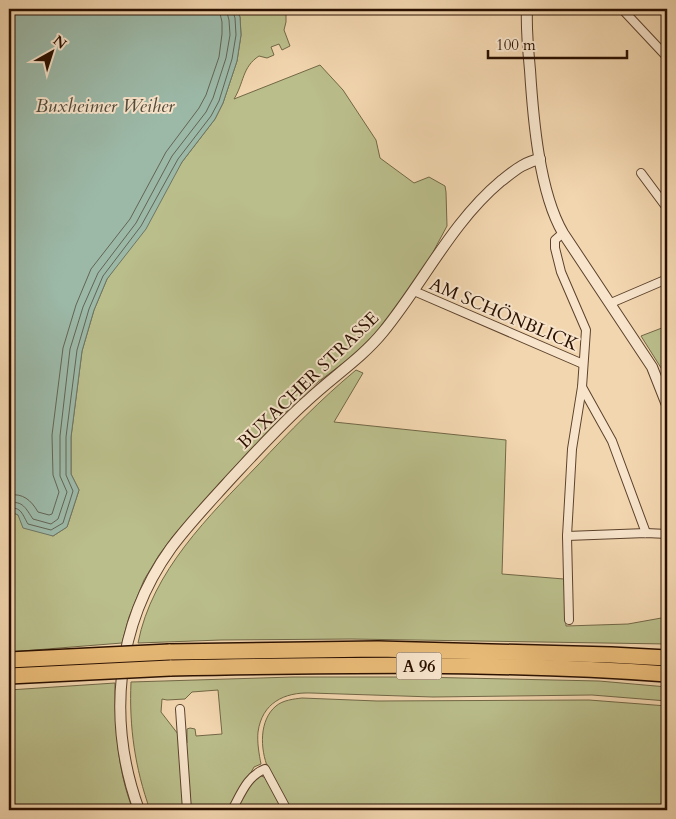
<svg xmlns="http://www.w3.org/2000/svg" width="676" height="819" viewBox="0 0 676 819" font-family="Cardo,serif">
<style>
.green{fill:#babe8b;stroke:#726746}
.water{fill:#9cb9a8;stroke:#6e7565}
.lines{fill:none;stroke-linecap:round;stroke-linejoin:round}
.shore{stroke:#636454;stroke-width:1}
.minor-casing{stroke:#5c422c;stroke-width:10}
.tertiary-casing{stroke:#5c422c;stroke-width:12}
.motorway-casing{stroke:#2a1000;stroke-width:18}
.minor{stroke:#f7e4cb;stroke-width:8}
.tertiary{stroke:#f7e4cb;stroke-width:10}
.motorway{stroke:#e9bb78;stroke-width:15}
.motorway-bridge-casing{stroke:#2a1000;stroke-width:18;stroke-linecap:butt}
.motorway-bridge{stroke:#e9bb78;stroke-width:15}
.labels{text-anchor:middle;stroke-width:4;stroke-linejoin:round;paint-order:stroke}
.shield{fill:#f7e4cb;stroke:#68503d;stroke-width:1}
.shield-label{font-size:16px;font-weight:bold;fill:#2a1000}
.street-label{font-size:18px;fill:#2a1000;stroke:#f7e4cb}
.water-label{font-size:19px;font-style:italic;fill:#524b3b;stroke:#f7e4cb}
</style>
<rect width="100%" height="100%" fill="#f2d6af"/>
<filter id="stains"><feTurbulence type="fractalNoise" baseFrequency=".004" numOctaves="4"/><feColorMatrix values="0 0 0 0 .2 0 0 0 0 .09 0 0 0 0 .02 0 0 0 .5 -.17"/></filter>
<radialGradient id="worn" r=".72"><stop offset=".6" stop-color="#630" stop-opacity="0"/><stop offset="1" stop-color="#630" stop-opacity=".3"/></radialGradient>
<g class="green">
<path d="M236,9H286V22L284,30L290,46L282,50L279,44L271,47L274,55L267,58L259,56C242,67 244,83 234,99L320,65L343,90L376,140L380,158L414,183L429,177L445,186L446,192L447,226L432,254L414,283L385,322L374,335L350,358L314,385L291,407L224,478L173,536L159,555L144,580L129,617L122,643L9,652V515L14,513L18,515L53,536L67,527L79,490L71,474V437L82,351L94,310L107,279L122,258L182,162L215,119L223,103L237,61L241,35L240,17Z"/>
<path d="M667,326V370L663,371L641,336Z"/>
<path d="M356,370L363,373L334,422L506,440L502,574L564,579L566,626L628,624L667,617V644L351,639L221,640L138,643C152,571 209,516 258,465C289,432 321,399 356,370Z"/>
<path d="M293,677H417L599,681L667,687V701L592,695L433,697L311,693C284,692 262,703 258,732C257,742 259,754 261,764L254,767L230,810H190L185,745L187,743V729L190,728L195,729L196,736L222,734L218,690L192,692L185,699L167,700L162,699L161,712L178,734L184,810H150C135,768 129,727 131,682Z"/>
<path d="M115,683C115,726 117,770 133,810H9V690Z"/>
<path d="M302,698L377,701L589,700L667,706V810H290C283,797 273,783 268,768C260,749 259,720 276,706C283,700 294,699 302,698Z"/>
<path d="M261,776C273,779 280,800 285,810H235C241,799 247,779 261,776Z"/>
</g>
<path class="water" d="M9,9H236L240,17L241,35L237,61L223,103L215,119L182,162L146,229L107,279L94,310L82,351L71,437V474L79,490L67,527L53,536L23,528L18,515L14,513L9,515Z"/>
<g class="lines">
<g class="shore">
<path d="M9,495C23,493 31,500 38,512L49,515L52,514L59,492L53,475L52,435L63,348L76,305L91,269L130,219L166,152L199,108L206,95L219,57L222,34V22L219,9"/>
<path d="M9,503C23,500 26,509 33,519L51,524L58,519L67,492L60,476V436L70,349L83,307L98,273L136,223L172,156L206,112L213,98L226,58L230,35L229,20L226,9"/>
<path d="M9,509C21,505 23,516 28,524L51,530L63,523L73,491L66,475V437L77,350L89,309L103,276L141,226L178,159L211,116L219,101L232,59L236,35L235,18L232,9"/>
</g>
<defs>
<g id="minor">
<path d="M622,9L667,57"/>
<path d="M641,173L667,208"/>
<path d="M563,233L555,240V248L561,272L586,330L582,387L572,449L567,536L569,620"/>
<path d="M414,291L583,364"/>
<path d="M611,303L667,279"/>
<path d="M582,387L612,441L646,533"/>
<path d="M567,536L646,533L667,534"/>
<path d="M180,709L187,810"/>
<path d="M232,810C241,794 247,776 265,769L287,810"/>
</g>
<g id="tertiary">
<path d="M527,9C526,29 528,49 530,70C533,117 539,192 563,233L652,367L667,405"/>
<path d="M139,810C107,722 115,626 171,548C188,525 208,504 227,483C253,455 279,426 307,401C332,377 361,359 383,332C424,282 451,223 501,181C514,171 524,162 540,159"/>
</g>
<g id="motorway">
<path d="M169,652L378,649L611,655L667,658"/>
<path d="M170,668C336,665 502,662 667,674"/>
</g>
</defs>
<use href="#minor" class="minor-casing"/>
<use href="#tertiary" class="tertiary-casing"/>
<use href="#motorway" class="motorway-casing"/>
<use href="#minor" class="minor"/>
<use href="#tertiary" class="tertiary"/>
<use href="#motorway" class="motorway"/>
<defs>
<g id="motorway-bridge">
<path d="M9,660L169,652"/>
<path d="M9,676L170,668"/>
</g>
</defs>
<use href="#motorway-bridge" class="motorway-bridge-casing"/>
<use href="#motorway-bridge" class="motorway-bridge"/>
</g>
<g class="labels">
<rect class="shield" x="396.5" y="652.5" width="45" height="27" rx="4"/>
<g class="shield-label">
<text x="419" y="672">A 96</text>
</g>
<g class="street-label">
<text transform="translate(504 314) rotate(23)" y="6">AM SCHÖNBLICK</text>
<text transform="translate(308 380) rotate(-44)" y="6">BUXACHER STRASSE</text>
</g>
<g class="water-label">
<text x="105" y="112">Buxheimer Weiher</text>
</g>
</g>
<rect width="676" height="819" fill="none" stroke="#f2d6af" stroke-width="30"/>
<rect x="10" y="10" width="656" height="799" fill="none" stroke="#2a1000" stroke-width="2.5"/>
<rect x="15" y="15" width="646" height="789" fill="none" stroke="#2a1000"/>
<g transform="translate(52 52) rotate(39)" stroke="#f7e4cb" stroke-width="4" paint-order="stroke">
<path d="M0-4L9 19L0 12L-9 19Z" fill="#2a1000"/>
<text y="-8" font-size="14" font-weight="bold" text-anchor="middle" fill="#2a1000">N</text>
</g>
<path d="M488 50v8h139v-8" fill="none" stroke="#2a1000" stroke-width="2.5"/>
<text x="496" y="50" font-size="15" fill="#2a1000" stroke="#f7e4cb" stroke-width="4" paint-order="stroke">100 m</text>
<rect width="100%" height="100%" filter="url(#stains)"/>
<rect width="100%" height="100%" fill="url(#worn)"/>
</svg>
